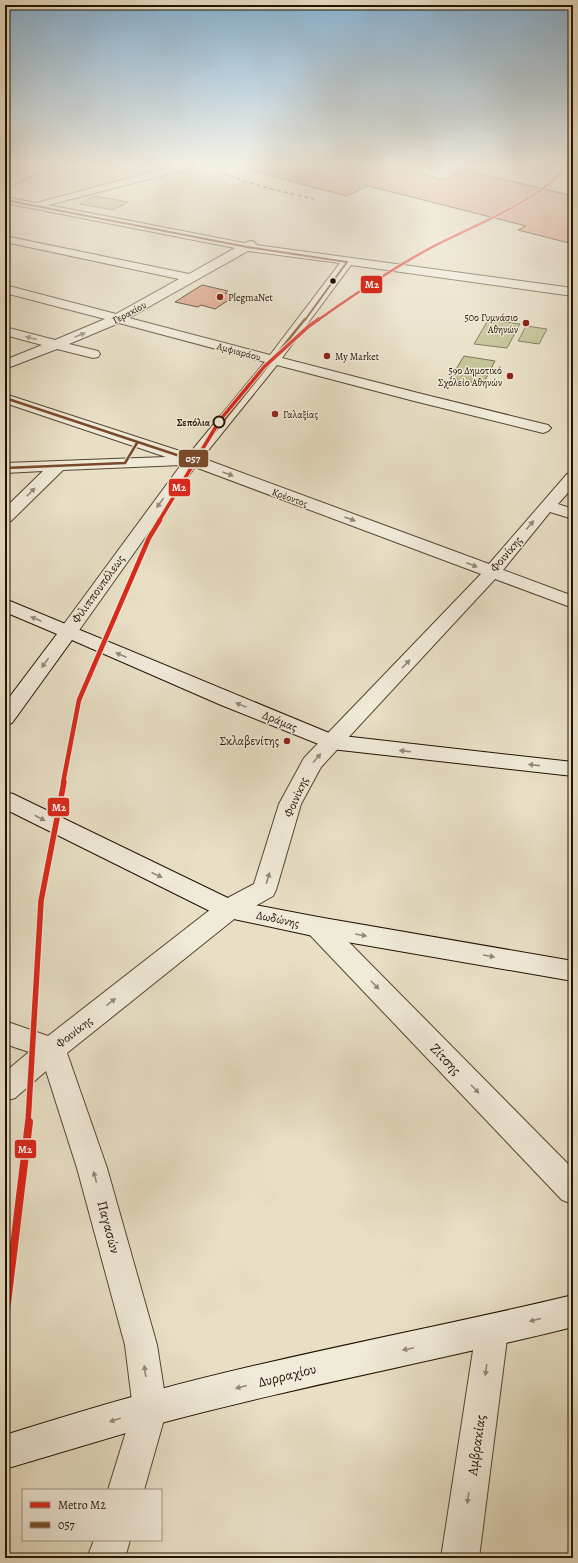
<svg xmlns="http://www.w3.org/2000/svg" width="578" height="1563" viewBox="0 0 578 1563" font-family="Alegreya,serif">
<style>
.green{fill:#bebf8f;stroke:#706848}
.building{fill:#dd9379;stroke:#221200}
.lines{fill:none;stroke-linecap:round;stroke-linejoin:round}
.street-casing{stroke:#544531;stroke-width:2}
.secondary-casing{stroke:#221200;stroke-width:2}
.street{fill:#f0ead9;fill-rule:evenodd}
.secondary{fill:#f0ead9;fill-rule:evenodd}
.rail{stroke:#221200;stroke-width:1.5;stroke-dasharray:3.5 3.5;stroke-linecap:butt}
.bus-1-far1-casing{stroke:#f0ead9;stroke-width:3.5}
.bus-1-casing{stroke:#f0ead9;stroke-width:4.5}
.bus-1-far1{stroke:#7a4b2a;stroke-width:2}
.bus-1{stroke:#7a4b2a;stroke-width:2.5}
.metro-1-far4-casing{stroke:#f0ead9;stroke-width:4}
.metro-1-far3-casing{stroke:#f0ead9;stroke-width:5.5}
.metro-1-far2-casing{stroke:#f0ead9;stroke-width:7}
.metro-1-far1-casing{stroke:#f0ead9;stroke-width:8}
.metro-1-casing{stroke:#f0ead9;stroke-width:10}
.metro-1-far4{stroke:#da291c;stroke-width:2.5}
.metro-1-far3{stroke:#da291c;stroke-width:3.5}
.metro-1-far2{stroke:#da291c;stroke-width:4.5}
.metro-1-far1{stroke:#da291c;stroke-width:5.5}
.metro-1{stroke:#da291c;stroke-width:8}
.oneway{fill:#938977}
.bus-dot{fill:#221200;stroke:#f0ead9;stroke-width:1.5}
.poi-dot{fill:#8f2418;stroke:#f0ead9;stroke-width:1.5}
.stop-dot{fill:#f0ead9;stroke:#221200;stroke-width:2}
.labels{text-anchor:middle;stroke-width:3;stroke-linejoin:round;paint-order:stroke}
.far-poi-label{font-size:10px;fill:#221200;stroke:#f0ead9;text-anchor:start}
.far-street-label{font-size:10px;fill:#221200;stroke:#f0ead9}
.far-stop-label{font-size:10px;font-weight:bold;fill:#221200;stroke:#f0ead9;text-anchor:end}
.street-label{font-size:12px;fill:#221200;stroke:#f0ead9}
.poi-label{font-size:12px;fill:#221200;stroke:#f0ead9;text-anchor:end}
.near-street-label{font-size:14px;fill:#221200;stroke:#f0ead9}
.line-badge{stroke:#f0ead9;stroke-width:1.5}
.badge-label{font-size:11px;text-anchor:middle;font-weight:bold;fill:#fff}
</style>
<rect width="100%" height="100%" fill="#e8dfc5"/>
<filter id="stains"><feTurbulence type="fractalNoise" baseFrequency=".005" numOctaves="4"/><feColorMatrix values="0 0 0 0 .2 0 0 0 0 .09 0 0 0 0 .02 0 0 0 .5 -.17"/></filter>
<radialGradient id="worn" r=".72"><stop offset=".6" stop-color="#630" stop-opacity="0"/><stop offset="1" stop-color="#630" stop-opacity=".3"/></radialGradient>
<g class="green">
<path d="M94,196L128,202L113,210L80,204Z"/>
<path d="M488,320L520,324L507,348L474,344Z"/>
<path d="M526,326L547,329L539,344L518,341Z"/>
<path d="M464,356L495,361L483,384L450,379Z"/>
</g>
<g class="building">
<path d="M250,164H381L444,180L465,170L573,196V244L518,230L526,226L368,186L346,196L249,170Z"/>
<path d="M202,285L228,291L225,293L235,296L215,309L201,305L198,307L175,302Z"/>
</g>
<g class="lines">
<defs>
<g id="street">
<path d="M5,164H16L30,168L39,164H52L36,174L5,188V181L22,172L5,167Z"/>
<path d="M177,164H187L189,167L188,169L48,205L244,243L251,241L255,242L256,245L573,288V296L351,265L282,358L422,394L548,425L551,428L548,431L543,433L414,401L277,365L202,458L489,564L567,474L573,472V487L558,504L573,509V519L550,512L503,570L573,596V608L495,579L321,767L301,804L276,890L273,896L238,916L67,1053L107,1168L157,1345L167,1409L144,1490H108L133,1409L125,1345L77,1168L46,1071L15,1098L5,1101V1072L29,1052L5,1044V1021L48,1036L220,902L254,884L279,804L304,758L481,574L195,467L75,636L68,638L61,636L58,632L61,628L181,465L63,470L11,521L5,522V508L43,471L5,473V463L166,457L5,403V394L189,454L265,362L119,323L69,344L98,351L100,354L98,357L93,358L57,349L5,369V360L42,345L5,335V327L55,340L105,319L5,293V285L116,314L179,279L5,242V236L189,274L235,248L5,203V197L36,203L178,165ZM248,251L340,263L270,355L129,318Z"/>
<path d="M318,917L327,920L573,1169V1204L562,1200L309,934L306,927L309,920Z"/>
<path d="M492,1315L504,1319L508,1331L479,1558H441L476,1331L480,1319Z"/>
<path d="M94,1540H130L125,1558H87Z"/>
</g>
<g id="secondary">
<path d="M5,599L334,735L573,762V776L331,749L221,705L72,640L12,723L5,725V703L57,634L5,612Z"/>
<path d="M5,792L13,794L234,901L318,917L573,961V981L318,937L229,918L220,916L5,809Z"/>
<path d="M573,1295V1327C432,1362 289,1388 150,1426C101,1440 53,1455 5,1469V1435C53,1420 101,1405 150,1392C289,1354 432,1329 573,1295Z"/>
</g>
</defs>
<use href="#street" class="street-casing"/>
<use href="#secondary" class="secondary-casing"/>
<use href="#street" class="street"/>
<use href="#secondary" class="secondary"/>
<path class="rail" d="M205,164C238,183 277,190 314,199"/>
<defs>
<path id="bus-1-far1" d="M5,200L247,247L347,262L305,320"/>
<g id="bus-1">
<path d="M5,398L192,460L305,319"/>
<path d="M5,468L125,463L137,443"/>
</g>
</defs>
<use href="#bus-1-far1" class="bus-1-far1-casing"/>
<use href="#bus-1" class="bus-1-casing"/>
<use href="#bus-1-far1" class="bus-1-far1"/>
<use href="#bus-1" class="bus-1"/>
<defs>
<path id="metro-1-far4" d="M318,320C352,296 387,272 423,252C469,226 536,205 569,164"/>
<path id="metro-1-far3" d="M159,521L220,420L264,367L309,326L319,319"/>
<path id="metro-1-far2" d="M63,783L79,700L149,538L160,520"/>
<path id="metro-1-far1" d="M28,1123L41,901L64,782"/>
<path id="metro-1" d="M5,1320L29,1122"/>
</defs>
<use href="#metro-1-far4" class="metro-1-far4-casing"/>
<use href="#metro-1-far3" class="metro-1-far3-casing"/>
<use href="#metro-1-far2" class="metro-1-far2-casing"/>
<use href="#metro-1-far1" class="metro-1-far1-casing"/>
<use href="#metro-1" class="metro-1-casing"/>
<use href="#metro-1-far4" class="metro-1-far4"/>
<use href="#metro-1-far3" class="metro-1-far3"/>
<use href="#metro-1-far2" class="metro-1-far2"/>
<use href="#metro-1-far1" class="metro-1-far1"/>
<use href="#metro-1" class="metro-1"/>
</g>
<defs><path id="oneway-solid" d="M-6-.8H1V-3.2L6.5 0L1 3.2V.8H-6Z"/></defs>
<g class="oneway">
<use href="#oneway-solid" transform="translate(80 335) rotate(-23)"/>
<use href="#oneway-solid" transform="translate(31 338) rotate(-165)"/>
<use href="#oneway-solid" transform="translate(228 474) rotate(20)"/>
<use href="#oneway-solid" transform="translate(31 492) rotate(-45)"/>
<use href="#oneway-solid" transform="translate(160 503) rotate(126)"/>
<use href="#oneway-solid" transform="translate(350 519) rotate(20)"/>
<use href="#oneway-solid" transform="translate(530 525) rotate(-50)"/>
<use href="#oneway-solid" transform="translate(472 565) rotate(21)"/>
<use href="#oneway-solid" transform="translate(36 619) rotate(-157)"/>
<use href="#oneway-solid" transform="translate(121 655) rotate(-157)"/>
<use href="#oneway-solid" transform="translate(45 663) rotate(126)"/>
<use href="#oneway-solid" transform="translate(406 664) rotate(-46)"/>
<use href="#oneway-solid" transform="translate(241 705) rotate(-158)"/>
<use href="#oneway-solid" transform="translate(405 751) rotate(-173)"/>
<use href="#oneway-solid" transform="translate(317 758) rotate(-49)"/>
<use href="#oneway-solid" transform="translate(534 765) rotate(-174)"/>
<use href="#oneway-solid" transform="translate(40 818) rotate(27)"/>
<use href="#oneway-solid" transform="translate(157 875) rotate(25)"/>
<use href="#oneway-solid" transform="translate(268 878) rotate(-73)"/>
<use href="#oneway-solid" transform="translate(361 935) rotate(10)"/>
<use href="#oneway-solid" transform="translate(489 956) rotate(10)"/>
<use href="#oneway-solid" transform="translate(375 985) rotate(46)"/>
<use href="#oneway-solid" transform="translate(111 1002) rotate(-38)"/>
<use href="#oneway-solid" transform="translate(475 1089) rotate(46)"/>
<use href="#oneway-solid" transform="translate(95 1177) rotate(-105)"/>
<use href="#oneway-solid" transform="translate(535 1320) rotate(166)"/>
<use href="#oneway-solid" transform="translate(408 1349) rotate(168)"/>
<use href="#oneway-solid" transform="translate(486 1370) rotate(98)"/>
<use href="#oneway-solid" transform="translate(145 1371) rotate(-98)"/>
<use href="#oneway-solid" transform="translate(241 1387) rotate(166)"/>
<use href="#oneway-solid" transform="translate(115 1420) rotate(163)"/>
<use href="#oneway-solid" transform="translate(468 1498) rotate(98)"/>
</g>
<linearGradient id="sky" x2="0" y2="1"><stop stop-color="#89b6d8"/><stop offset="0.43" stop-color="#f5f1e5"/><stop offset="1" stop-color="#f5f1e5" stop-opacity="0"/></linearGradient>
<rect width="578" height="383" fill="url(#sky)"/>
<circle class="bus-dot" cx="333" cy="281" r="3.5"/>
<g class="poi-dot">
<circle cx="220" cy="297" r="4"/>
<circle cx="526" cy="323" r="4"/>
<circle cx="327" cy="356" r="4"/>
<circle cx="510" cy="376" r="4"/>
<circle cx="275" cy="414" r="4"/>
<circle cx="287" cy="741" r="4"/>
</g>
<circle class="stop-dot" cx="219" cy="422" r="5.5"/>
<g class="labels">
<g class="far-poi-label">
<text x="228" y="301">PlegmaNet</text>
<text x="518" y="321" text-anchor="end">50ο Γυμνάσιο<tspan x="518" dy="12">Αθηνών</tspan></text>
<text x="335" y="360">My Market</text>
<text x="502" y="374" text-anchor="end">59ο Δημοτικό<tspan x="502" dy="12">Σχολείο Αθηνών</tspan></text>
<text x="283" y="418">Γαλαξίας</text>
</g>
<g class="far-street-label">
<text transform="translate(129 312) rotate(-28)" y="4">Γερακίου</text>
<text transform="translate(239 351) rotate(15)" y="4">Αμφιαράου</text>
<text transform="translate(290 497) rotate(20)" y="4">Κρέοντος</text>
</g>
<g class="far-stop-label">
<text x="210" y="426">Σεπόλια</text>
</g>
<g class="street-label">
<text transform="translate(506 554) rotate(-50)" y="4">Φοινίκης</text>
<text transform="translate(98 589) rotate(-54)" y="4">Φιλιππουπόλεως</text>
<text transform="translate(280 721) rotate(22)" y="4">Δράμας</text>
<text transform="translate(296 797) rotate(-66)" y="4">Φοινίκης</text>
<text transform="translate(278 919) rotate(12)" y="4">Δωδώνης</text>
<text transform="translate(74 1032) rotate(-38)" y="4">Φοινίκης</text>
</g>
<g class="poi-label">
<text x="279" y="745">Σκλαβενίτης</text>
</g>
<g class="near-street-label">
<text transform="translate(446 1059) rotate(46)" y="5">Ζίτσης</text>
<text transform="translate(109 1227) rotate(75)" y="5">Παγασών</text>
<text transform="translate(287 1375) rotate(-14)" y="5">Δυρραχίου</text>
<text transform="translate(476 1445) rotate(-82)" y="5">Αμβρακίας</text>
</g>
</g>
<g class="line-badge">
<rect x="360" y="275" width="23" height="19" rx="4" fill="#da291c"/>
<rect x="178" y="449" width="31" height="19" rx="4" fill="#7a4b2a"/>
<rect x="168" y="478" width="23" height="19" rx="4" fill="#da291c"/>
<rect x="47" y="797" width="23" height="20" rx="4" fill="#da291c"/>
<rect x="14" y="1139" width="23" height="20" rx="4" fill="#da291c"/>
</g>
<g class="badge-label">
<text x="372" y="288">Μ2</text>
<text x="193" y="462">057</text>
<text x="179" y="491">Μ2</text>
<text x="59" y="811">Μ2</text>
<text x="25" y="1153">Μ2</text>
</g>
<rect width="578" height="1563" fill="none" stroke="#e8dfc5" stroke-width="20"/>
<rect x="6" y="6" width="566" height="1551" fill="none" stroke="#221200" stroke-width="2"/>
<rect x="10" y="10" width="558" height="1543" fill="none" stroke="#221200"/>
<rect x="22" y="1489" width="140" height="52" fill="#f0ead9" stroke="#9e9482"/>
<rect x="30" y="1502" width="20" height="6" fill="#da291c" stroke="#9e9482"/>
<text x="58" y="1509" font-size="12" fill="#221200">Metro Μ2</text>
<rect x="30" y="1522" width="20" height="6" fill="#7a4b2a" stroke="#9e9482"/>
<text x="58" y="1529" font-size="12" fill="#221200">057</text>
<rect width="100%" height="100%" filter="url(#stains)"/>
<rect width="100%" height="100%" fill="url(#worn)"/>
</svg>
